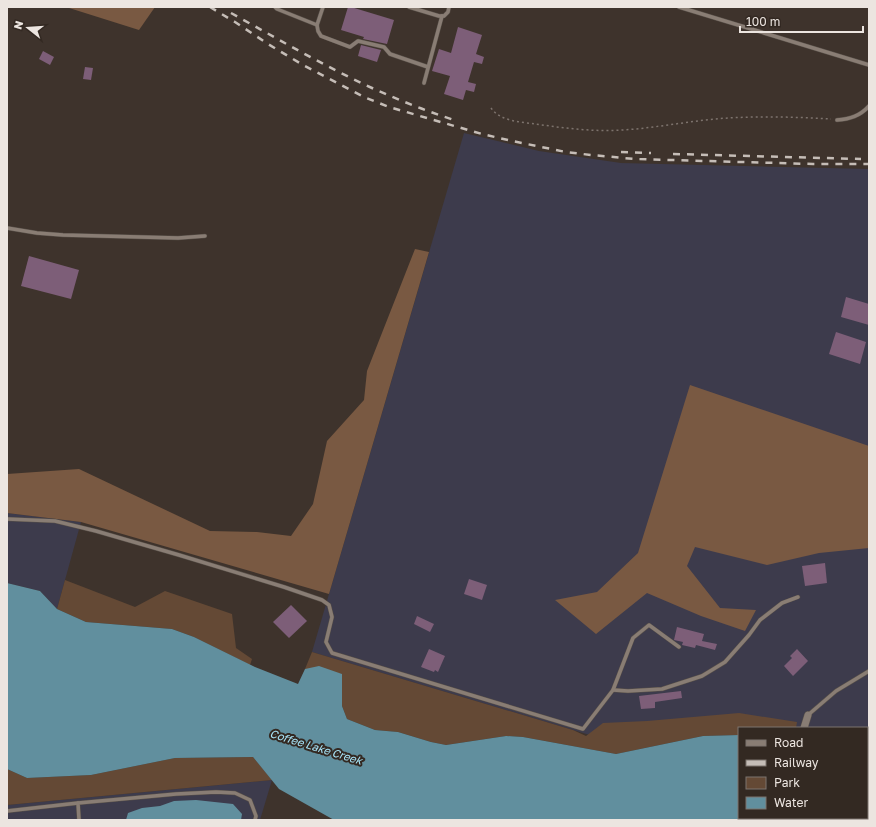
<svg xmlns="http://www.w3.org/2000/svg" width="876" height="827" viewBox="0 0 876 827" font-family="'Golos Text',sans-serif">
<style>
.industrial{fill:#3d3b4c}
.green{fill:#644935}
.forest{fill:#795942}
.water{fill:#618f9e}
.building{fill:#7d5e78}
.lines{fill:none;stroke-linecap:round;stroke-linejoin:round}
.lane-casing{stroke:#585049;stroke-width:4.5}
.street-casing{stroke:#585049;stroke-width:8}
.path{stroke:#7d736d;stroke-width:1.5;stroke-dasharray:2 3;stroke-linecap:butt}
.lane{stroke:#897d74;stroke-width:3.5}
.street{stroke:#897d74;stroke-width:7}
.rail{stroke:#c5bdb7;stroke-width:2.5;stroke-dasharray:7 7;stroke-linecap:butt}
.labels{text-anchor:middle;stroke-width:4;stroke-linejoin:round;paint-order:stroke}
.water-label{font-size:11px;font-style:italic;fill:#a8e5f9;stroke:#332922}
</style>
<rect width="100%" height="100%" fill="#3e332c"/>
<g class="industrial">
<path d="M464,133L539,151L621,163L869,169V762H867V728H759L749,725L593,736L312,652Z"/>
<path d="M7,513L81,522L57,609L40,591L7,583Z"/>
<path d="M272,780L260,820H7V805Z"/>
</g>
<g class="green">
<path d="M65,580L135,607L165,591L232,614L236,648L252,659L250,665L194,637L172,629L86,622L57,609Z"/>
<path d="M312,652L573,730L586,736L603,723L647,721L739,713L797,722L796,728H739V735L703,736L616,754L523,737L506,736L446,745L431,742L398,732L375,730L347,719L342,706V674L305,669Z"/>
<path d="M253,757L272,780L7,805V769L27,778L91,775L175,758Z"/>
<path d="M867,762H869V820H781V818H867Z"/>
</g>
<g class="forest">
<path d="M66,7H155L139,30Z"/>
<path d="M415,249L429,252L329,594L81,522L7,513V474L79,469L210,531L257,532L291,536L313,504L327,441L364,400L367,371Z"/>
<path d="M690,385L869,446V548L819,553L767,565L695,547L687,566L720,608L756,610L745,631L701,616L647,593L596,634L555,600L597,592L638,553Z"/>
</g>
<g class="water">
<path d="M7,583L40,591L57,609L86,622L172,629L194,637L255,667L298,684L305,669L319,666L342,674V706L347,719L375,730L398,732L431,742L446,745L506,736L523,737L616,754L703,736L739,735V818H772V820H334L279,789L253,757L175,758L91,775L27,778L7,769Z"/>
<path d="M196,800L233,804L242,814L241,820H126L128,813L142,808L160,806L174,801Z"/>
</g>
<g class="building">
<path d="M348,7H351L394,20L387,44L363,39L364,37L341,30Z"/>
<path d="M458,27L482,35L476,54L484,57L482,64L474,62L468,82L476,84L474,92L466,90L463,100L444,94L450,76L432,71L439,49L451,53Z"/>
<path d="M361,45L381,50L377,62L358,56Z"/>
<path d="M43,51L54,57L50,65L39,59Z"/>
<path d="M85,67L93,68L91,80L83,79Z"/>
<path d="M29,256L79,270L71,299L21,286Z"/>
<path d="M846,297L869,304V325L841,317Z"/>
<path d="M836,332L866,342L860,364L829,354Z"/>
<path d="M825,563L827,583L805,586L802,566Z"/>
<path d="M469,579L487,585L482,600L464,594Z"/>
<path d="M291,605L307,621L289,638L273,622Z"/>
<path d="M417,616L434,624L430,632L414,624Z"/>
<path d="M677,627L704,634L702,641L717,644L715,650L696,645L695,648L682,645L683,642L674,640Z"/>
<path d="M429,649L445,656L438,672L435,670L434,672L421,667Z"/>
<path d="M797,649L808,661L793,676L784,666L792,658L790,656Z"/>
<path d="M681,691L682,698L655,702V708L641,709L639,696Z"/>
</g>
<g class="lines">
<defs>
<g id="lane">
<path d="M275,7L277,9L317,25L323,7"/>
<path d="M409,7L439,16H444L448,12L449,7"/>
<path d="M679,7L869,65"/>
<path d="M317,25L318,31L321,36L350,47L358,41L384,47L390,54L428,67"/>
<path d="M424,83L442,16"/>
<path d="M837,120C850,119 860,116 869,106"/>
<path d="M7,228L37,233L63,235L178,238L205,236"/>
<path d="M7,519L55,521L96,531L179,555L284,587L322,600L329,605L332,617L326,642L332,653L583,729L613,690L633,638L649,625L679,647"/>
<path d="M613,690L628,691L662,689L702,676L725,662L749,635L760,620L782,603L798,597"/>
<path d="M808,715L836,691L869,671"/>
<path d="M7,811L78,803"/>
<path d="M79,820L78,803L176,794L216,792L235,793L250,800L256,816L255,820"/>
</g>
<g id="street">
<path d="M804,728L808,715"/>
<path d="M778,820L779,818"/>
</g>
</defs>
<use href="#lane" class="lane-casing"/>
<use href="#street" class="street-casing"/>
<path class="path" d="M491,108C500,121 520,122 535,124C564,128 593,132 622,130C658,128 693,120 728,118C762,116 797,117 831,119"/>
<use href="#lane" class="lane"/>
<use href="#street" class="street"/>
<g class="rail">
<path d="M210,7L235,22L268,44L303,65L364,97L389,107L482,134L512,141L566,152L591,155L635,159L813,164H869"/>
<path d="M231,13C278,39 324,66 372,88C399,100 426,111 454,120"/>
<path d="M621,152L651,153"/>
<path d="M673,154L861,159"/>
</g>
</g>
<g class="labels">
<g class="water-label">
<text transform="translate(316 747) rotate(17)" y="4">Coffee Lake Creek</text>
</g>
</g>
<rect width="876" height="827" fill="none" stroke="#ece5e0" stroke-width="16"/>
<rect x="738" y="727" width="130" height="92" fill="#332922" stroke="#7d746e"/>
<rect x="746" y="740" width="20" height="6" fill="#897d74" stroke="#7d746e"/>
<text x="774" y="747" font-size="12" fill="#ece5e0">Road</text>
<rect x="746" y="760" width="20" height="6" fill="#c5bdb7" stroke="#7d746e"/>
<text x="774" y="767" font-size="12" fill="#ece5e0">Railway</text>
<rect x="746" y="777" width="20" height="12" fill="#644935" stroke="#7d746e"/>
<text x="774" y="787" font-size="12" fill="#ece5e0">Park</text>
<rect x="746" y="797" width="20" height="12" fill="#618f9e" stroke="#7d746e"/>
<text x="774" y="807" font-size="12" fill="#ece5e0">Water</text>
<g transform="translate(28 28) rotate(287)" stroke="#332922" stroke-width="3" paint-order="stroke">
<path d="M0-3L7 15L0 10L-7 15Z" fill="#ece5e0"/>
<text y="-6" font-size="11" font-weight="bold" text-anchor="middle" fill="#ece5e0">N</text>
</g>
<path d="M740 26v6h123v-6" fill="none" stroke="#ece5e0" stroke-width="2"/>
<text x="746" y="26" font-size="12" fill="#ece5e0" stroke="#332922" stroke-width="3" paint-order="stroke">100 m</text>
</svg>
